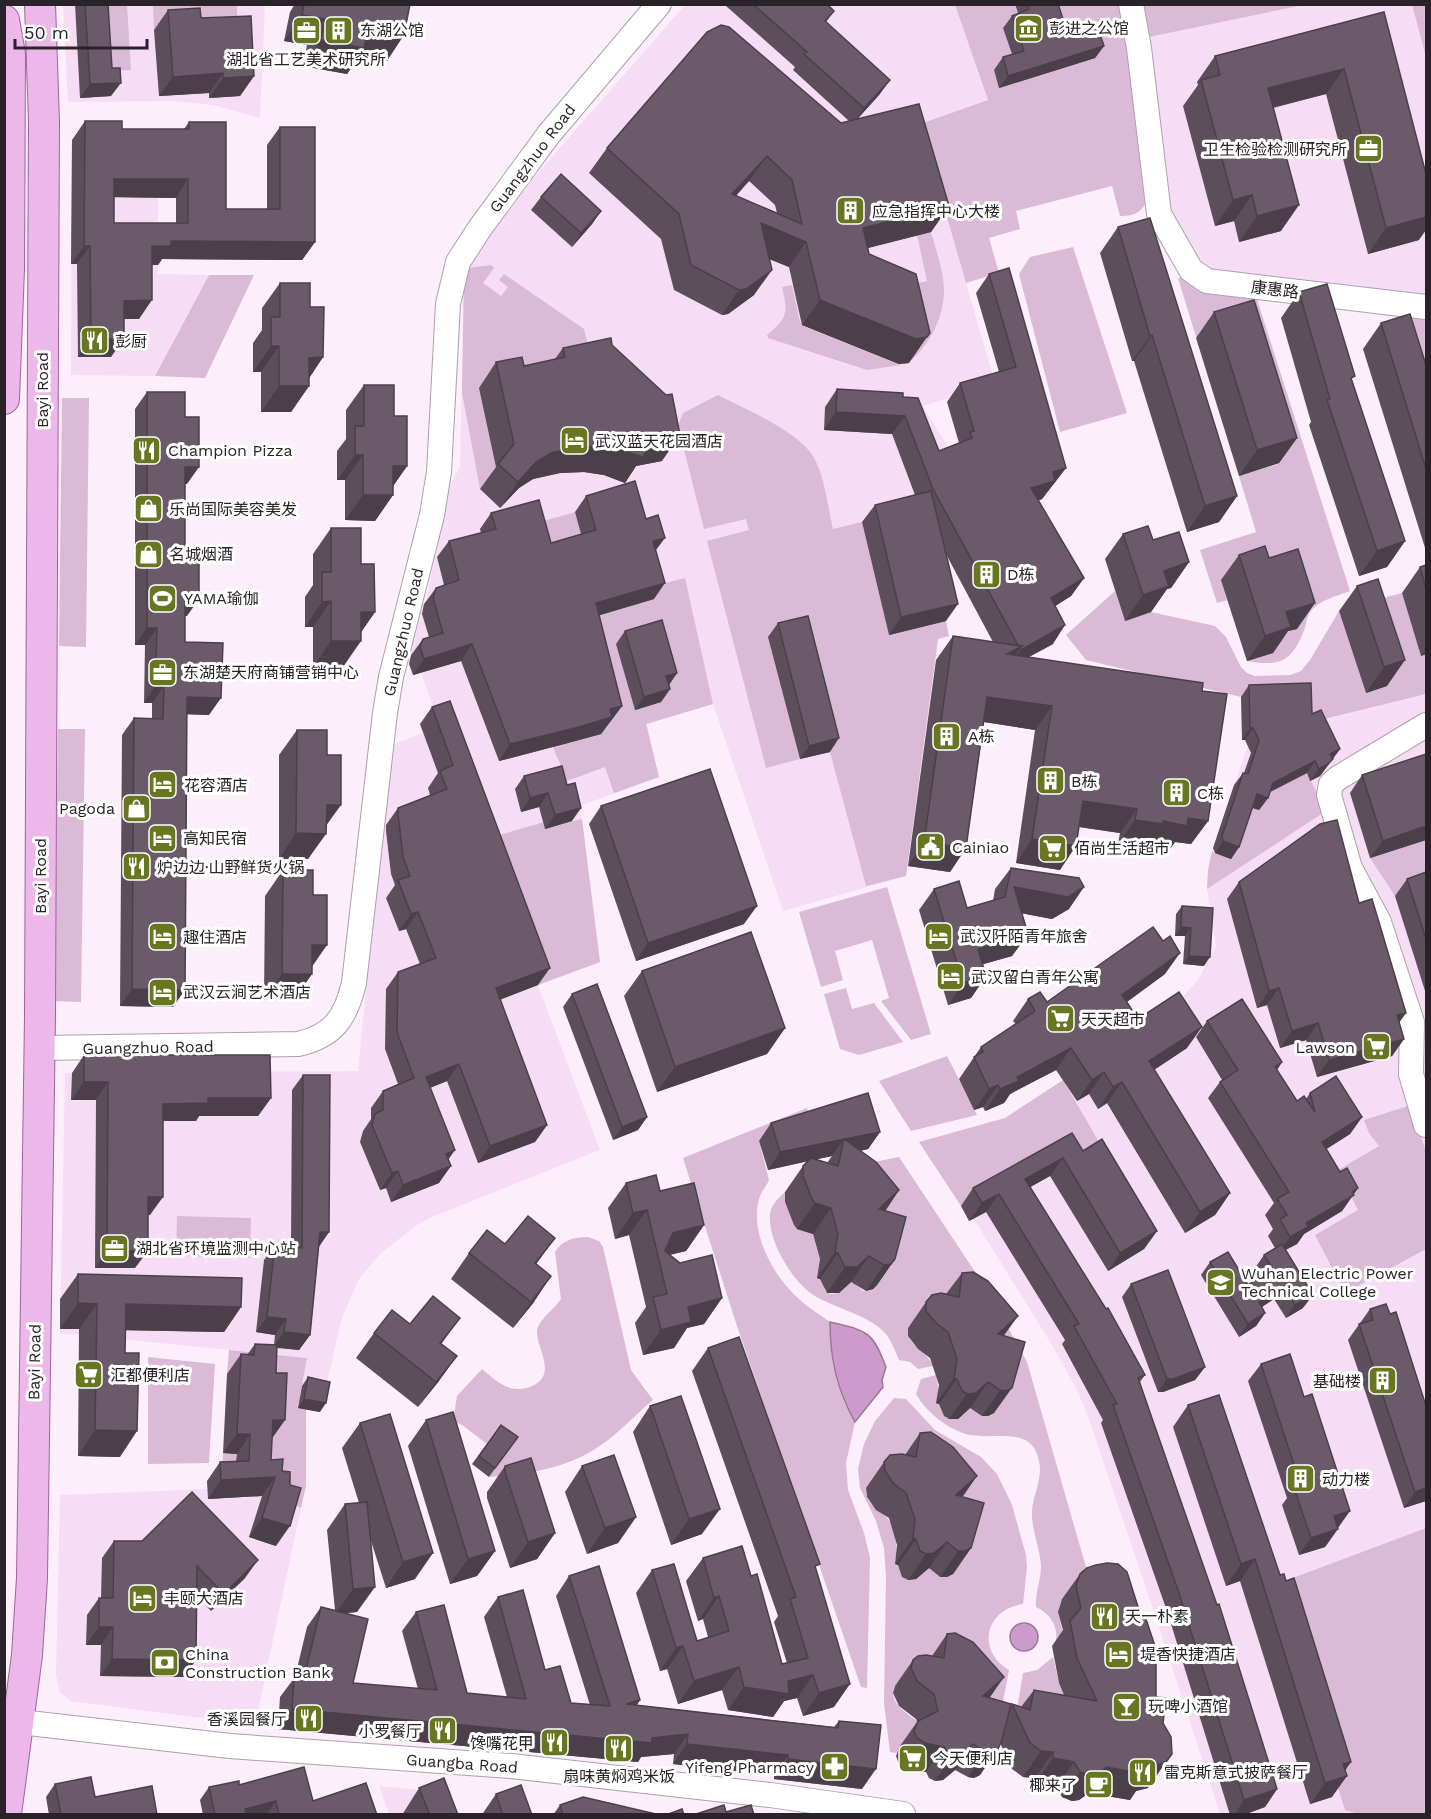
<svg xmlns="http://www.w3.org/2000/svg" width="1431" height="1819" viewBox="0 0 1431 1819" font-family="'Work Sans','Noto Sans SC',sans-serif">
<style>
.built{fill:#f6ddf5}
.green{fill:#dabad7;fill-rule:evenodd}
.water{fill:#cd9bcb;stroke:#9c779a;stroke-width:1.5}
.lines{fill:none;stroke-linecap:round;stroke-linejoin:round}
.minor-casing{stroke:#af9eae;stroke-width:26}
.major-casing{stroke:#9f649d;stroke-width:32}
.minor{stroke:#fff;stroke-width:24}
.major{stroke:#ecb8ea;stroke-width:30}
.wall{fill:#5c4e5b;fill-rule:evenodd}
.shaded-wall{fill:#4b404a}
.building{fill:#6b5b6a;stroke:#4b404a;stroke-width:1.5;fill-rule:evenodd}
.labels{text-anchor:middle;stroke-width:6;stroke-linejoin:round;paint-order:stroke}
.poi-label{font-size:16px;fill:#292228;stroke:#fff;text-anchor:start}
.street-label{font-size:16px;fill:#292228;stroke:#fff}
</style>
<rect width="100%" height="100%" fill="#fdeefc"/>
<g class="built">
<path d="M63,5H265L260,118L213,105L174,101L68,102Z"/>
<path d="M685,5H955L988,100L920,124L995,383L923,406L979,497L924,527L949,636L938,639L906,876L783,911L713,704L647,724L659,777L580,806L600,962L538,985L600,1150L430,1218L417,1225L381,1253L359,1279L342,1318L320,1412L298,1408L307,1358L60,1333L65,1073L358,1071L390,746L423,733L420,724L437,718L421,673L413,675L407,657L419,605L426,603L446,494L460,467L464,274L501,215Z"/>
<path d="M1120,5H1426V316L1216,288L1162,236Z"/>
<path d="M72,140H158V274L209,275L155,376L71,375Z"/>
<path d="M1426,694V1814H1220L1156,1618L1089,1419L1078,1392L1052,1345L974,1219L1102,1147L1063,1080L1179,1001L1198,980L1216,946L1207,889L1209,861L1250,739Z"/>
<path d="M207,1489L208,1499L276,1496L301,1508L255,1725L70,1701L60,1692L56,1675L60,1495Z"/>
<path d="M379,1786L442,1792L450,1814H389Z"/>
</g>
<g class="green">
<path d="M1142,4L1303,5L1149,37Z"/>
<path d="M98,5H127L131,70L102,71Z"/>
<path d="M153,5H237V36L154,30Z"/>
<path d="M955,5H1015L1021,22L1003,28L1012,52L1053,5H1120L1130,45L1149,197C1142,212 1136,216 1120,216L1112,186L1016,211L1020,229L989,238L999,273L966,283L920,124L988,100Z"/>
<path d="M1413,5H1426V57L1413,8Z"/>
<path d="M931,232C936,250 943,269 944,288C945,315 930,346 908,363L910,361L898,288L927,281L917,235Z"/>
<path d="M1073,247L1127,413L1060,432L1019,274L1030,257Z"/>
<path d="M491,265L494,268L483,283L501,296L508,287L499,280L504,274L584,329L593,363L480,489L462,393L464,274L468,268Z"/>
<path d="M209,275H254L205,378L155,376Z"/>
<path d="M1189,276L1255,293L1350,591C1337,596 1316,601 1309,614C1307,618 1306,624 1305,628C1292,661 1282,667 1247,661L1221,581L1227,600L1217,603L1200,550L1256,532L1239,476L1278,464L1236,325L1196,337L1178,278Z"/>
<path d="M792,285L800,322L803,326L901,365L867,370L768,338L767,335C788,317 788,314 782,287Z"/>
<path d="M1412,314L1426,316V382L1409,328Z"/>
<path d="M718,395C745,409 800,432 814,458C825,477 828,508 833,529L862,522L889,634L946,621L949,636L938,639L906,876L866,886L830,752L769,637L800,759L766,768L707,541L749,530L746,519L704,529L678,426L683,413Z"/>
<path d="M62,398H89L86,647L59,646Z"/>
<path d="M575,512L650,587L685,578L713,704L646,724L659,777L614,793L605,767L567,781L553,747L539,559L530,525Z"/>
<path d="M1115,591L1125,621L1151,612L1215,626L1226,637L1241,667L1247,673L1255,676L1290,675L1301,671L1310,660L1339,611L1366,693L1387,686L1360,604L1402,593L1421,655L1426,654V694L1313,722L1241,697L1086,660L1066,635Z"/>
<path d="M58,729H85L81,1002L54,1001Z"/>
<path d="M1307,773L1326,811L1207,889L1208,870L1212,852L1231,858L1248,806L1264,795Z"/>
<path d="M582,819L600,962L538,985L483,840L544,822L546,828Z"/>
<path d="M1426,840V886L1395,896L1370,858Z"/>
<path d="M887,887L931,1034L911,1040L881,1001L889,998L872,940L835,951L843,980L821,987L799,912Z"/>
<path d="M846,988L852,1009L874,1003L903,1042L859,1055L840,1049L824,994Z"/>
<path d="M947,1056L977,1115L911,1131L879,1081Z"/>
<path d="M1063,1080L1102,1147L1068,1166L1059,1151L961,1206L919,1142L1005,1118Z"/>
<path d="M1411,1105L1426,1152V1249L1345,1293L1315,1235L1358,1210L1338,1170L1379,1146L1369,1133L1364,1120Z"/>
<path d="M807,1108L812,1124L759,1141L769,1180C767,1185 762,1191 760,1196C749,1227 769,1268 790,1290C801,1303 816,1312 830,1322L832,1361L837,1382L844,1402L855,1422L846,1463L848,1490L864,1533L870,1558L867,1688L861,1687L737,1326L683,1158Z"/>
<path d="M899,1157L991,1296L1027,1362L1092,1588L1065,1596C1055,1608 1060,1621 1064,1635L1056,1640C1058,1625 1049,1613 1036,1607C1035,1593 1041,1580 1041,1566C1040,1547 1031,1529 1032,1511C1033,1494 1043,1479 1039,1461C1032,1425 995,1440 970,1435C948,1430 926,1412 916,1394L921,1379L936,1375L942,1411L946,1418L958,1419L968,1408C979,1408 981,1421 994,1413L914,1321L908,1328C907,1347 927,1350 933,1366L918,1369L910,1362L899,1360C895,1351 891,1339 884,1332C868,1315 835,1308 815,1296C793,1283 767,1240 770,1214C771,1205 778,1198 785,1192V1202L797,1229L813,1234L820,1259L825,1291L831,1294L839,1293L849,1282L854,1283L863,1291C869,1291 874,1289 877,1285L829,1171Z"/>
<path d="M177,1216L251,1218L250,1258L176,1256Z"/>
<path d="M588,1237L599,1241L603,1247L631,1370L653,1400C633,1417 614,1438 592,1451C561,1469 524,1475 489,1477L511,1447L487,1444L462,1425L453,1421L457,1396L482,1369C495,1380 508,1393 527,1388C564,1377 531,1343 538,1327C542,1317 555,1308 561,1299L555,1252C562,1240 574,1237 588,1237Z"/>
<path d="M229,1350L307,1358L298,1407L306,1409V1486L301,1508L276,1496L222,1481L223,1453L237,1454L236,1465L258,1466L227,1374Z"/>
<path d="M148,1357L215,1364L209,1463L148,1464Z"/>
<path d="M894,1398L906,1399L935,1430L981,1457L997,1474L1012,1505L1026,1555L1027,1567L1023,1604C985,1609 976,1651 1009,1670L1001,1712L897,1683C885,1699 904,1712 916,1720L920,1737L903,1744L897,1753L890,1752L884,1703L886,1576L884,1548L876,1521L860,1488L858,1469L864,1444L875,1421ZM873,1481L953,1574L947,1577H940L932,1568H926L916,1579L908,1580L902,1577L900,1565L895,1564C897,1550 898,1529 887,1518C878,1508 865,1504 866,1488Z"/>
<path d="M1426,1528V1814H1359L1345,1810L1326,1750L1282,1582Z"/>
<path d="M1053,1657L1059,1683L1069,1706L1016,1715L1023,1673L1037,1670Z"/>
</g>
<g class="water">
<path d="M830,1322C867,1331 872,1330 886,1367L882,1380L883,1387L855,1422C837,1390 830,1359 830,1322Z"/>
<circle cx="1024" cy="1637" r="14"/>
</g>
<g class="lines">
<defs>
<g id="minor">
<path d="M1131,4L1139,48L1159,214L1191,270L1207,281L1426,307"/>
<path d="M1426,725L1338,778L1331,784L1329,795L1350,868L1379,922L1412,1022L1411,1074L1426,1125"/>
<path d="M39,1048L298,1044C334,1036 346,1017 354,983L385,713L391,677L432,515L439,472L448,304L458,262L480,228L549,134L659,4"/>
<path d="M20,1722L230,1746L511,1766L770,1795L903,1814"/>
</g>
<g id="major">
<path d="M4,20L10,54L9,269L4,399"/>
<path d="M6,1814L27,1655L32,1578L40,1016L44,122L40,4"/>
</g>
</defs>
<use href="#minor" class="minor-casing"/>
<use href="#major" class="major-casing"/>
<use href="#minor" class="minor"/>
<use href="#major" class="major"/>
</g>
<g class="wall">
<path d="M75,4H108L111,96L80,98Z"/>
<path d="M295,4H410L387,61L360,55L347,74L303,66L307,45L284,41L290,12Z"/>
<path d="M727,4H827L834,11L826,22L890,80L879,95L858,118L949,206L931,232L867,248L909,363L899,364L802,325L789,267L769,259L754,295L728,314L722,315L674,290L661,239L589,173L607,148L841,123L849,121L793,70L795,67L726,6ZM749,181L775,205L777,213L736,196Z"/>
<path d="M1015,4H1058L1069,37L1104,46L1095,58L999,88L994,70L1003,57L1012,54L1003,28L1012,16L1018,13Z"/>
<path d="M168,10L201,18L254,76L240,96L209,98V93L159,96L154,30Z"/>
<path d="M1384,12L1419,240L1368,254L1326,94L1273,108L1281,231L1239,242L1234,221L1215,226L1183,106L1198,85L1197,82L1215,56Z"/>
<path d="M85,121L122,129H184L189,122L226,209H267V145L280,127L315,242L302,260L162,259L158,265H152L139,319H124L111,357H78L77,264H71L72,140ZM114,197L176,198V223H114Z"/>
<path d="M541,197L601,211L592,224L572,247L531,210Z"/>
<path d="M1118,227L1237,496L1219,522L1187,532L1134,361H1132L1100,253Z"/>
<path d="M989,274L1066,468L1042,499L1038,501L1084,578L1071,596L1055,606L1053,644L1029,657L1202,691L1208,821L1191,844L1175,842L1170,849L1148,845L1146,848L1118,844L1120,833L1079,827L1060,870L1016,863L1035,730L984,722L966,848L950,872L908,866L936,660L953,636L993,642L947,556L946,621L889,635L862,522L875,505L915,495L892,434L824,430L825,407L837,389L903,397L939,451L959,443L947,402L960,383L999,372L976,293Z"/>
<path d="M280,283L310,307L323,357L309,378V386L291,412H261V372H253V343L262,330V308Z"/>
<path d="M1299,292L1352,380L1405,541L1387,567L1359,576L1309,425L1311,422L1281,318Z"/>
<path d="M1214,312L1297,438L1279,463L1239,476L1196,338Z"/>
<path d="M1381,323L1426,365V551L1363,349Z"/>
<path d="M612,345L662,461L636,466L625,483L604,475L584,472L560,473L533,479L519,488L500,508L480,489L496,467L479,388L496,362L524,366L555,359L563,348Z"/>
<path d="M364,385L394,416L407,466L393,486V495L375,521L345,520V480H337V451L346,439V410Z"/>
<path d="M147,392L185,417L187,484H185V550L187,616H185V642L209,715L187,714L173,1007L120,1006L122,735L134,718H152V703H144L145,645H135V409Z"/>
<path d="M586,496L656,551L654,599L599,615L622,706L601,734L568,743L499,761L461,661L413,675L409,664L411,655L423,639L429,637L422,614L424,604L436,588L444,585L437,557L449,541L481,533L480,529L491,513L551,543L581,534L575,512Z"/>
<path d="M331,528L361,564L375,612L361,632L343,667H313V627H305V597L313,585V554Z"/>
<path d="M1123,534L1153,540L1189,562L1171,588L1167,589L1151,612L1125,621L1105,559Z"/>
<path d="M1239,555L1269,558L1297,629L1288,631L1273,653L1247,661L1221,580Z"/>
<path d="M1426,565V654L1421,656L1402,593L1420,567Z"/>
<path d="M1378,579L1387,686L1366,693L1339,611L1357,586Z"/>
<path d="M778,623L830,752L800,759L768,637Z"/>
<path d="M625,631L677,673L669,685L670,689L661,702L635,710L616,644Z"/>
<path d="M1249,685L1312,714L1340,749L1320,776L1310,781L1307,773L1270,792L1268,798L1259,810L1252,808L1239,847L1231,859L1215,853L1213,848L1234,785L1243,773H1244L1251,753L1245,740H1242L1241,697Z"/>
<path d="M432,707L538,985L500,999L547,1125L535,1142L478,1163L447,1081L430,1088L448,1160L439,1183L391,1202L386,1188L380,1190L360,1142L363,1131L371,1119V1108L383,1091L398,1084L385,1049L386,989L398,972L420,964L406,929L399,931L386,898L395,885L391,874L386,831V825L398,808L430,795L428,788L438,773L420,724Z"/>
<path d="M297,730L326,825L308,859H279V755Z"/>
<path d="M1426,754V840L1370,858L1350,793L1362,775Z"/>
<path d="M562,766L572,821L545,829L539,807L521,812L515,789L524,776Z"/>
<path d="M601,806L744,924L636,961L589,824Z"/>
<path d="M1011,868L1069,909L1052,919L1021,913L1028,934L1012,956L983,964L986,976L971,998L948,1005L919,910L934,889L967,908L993,901L995,889Z"/>
<path d="M283,870L312,966V974L294,999H264L265,896Z"/>
<path d="M1426,872V994L1395,896L1407,879Z"/>
<path d="M1239,882L1359,903L1406,1013L1399,1022L1404,1039L1392,1056L1317,1077L1306,1040L1280,1048L1267,1005L1257,1008L1227,899Z"/>
<path d="M1182,906L1204,966L1183,964L1185,936H1175L1176,914Z"/>
<path d="M642,971L785,1028L767,1054L657,1092L624,996Z"/>
<path d="M1165,974L1127,1002L1138,1019L1187,1048L1154,1070L1230,1193L1215,1215L1185,1233L1107,1103L1098,1109L1089,1094L1077,1101L1056,1070L1010,1094L1004,1103L985,1111L983,1107L974,1110L959,1079L981,1047L1016,1024L1013,1021L1028,999L1047,1002Z"/>
<path d="M572,994L647,1117L638,1130L613,1140L563,1007Z"/>
<path d="M1207,1021L1282,1062L1277,1070L1297,1101L1306,1099L1310,1093L1362,1117L1350,1134L1326,1149L1340,1172L1358,1188L1342,1211L1304,1234L1297,1244L1285,1250L1303,1308L1286,1318L1274,1299L1262,1307L1265,1313L1256,1326L1239,1337L1201,1275L1210,1262L1248,1285L1261,1277L1255,1268L1264,1255L1275,1248L1268,1236L1273,1229L1265,1215L1274,1203L1208,1098L1220,1082L1222,1080L1196,1037Z"/>
<path d="M84,1055L271,1098L258,1116H199L196,1121H163L150,1215H148L135,1268H95L96,1100H71L72,1073Z"/>
<path d="M303,1075L329,1232L319,1247L310,1335L299,1350L277,1348L271,1460L283,1459L276,1546L249,1537L262,1496L208,1499L207,1481L220,1462L236,1461L237,1454L223,1453L227,1374L241,1354L247,1355L255,1344L274,1345L275,1335L256,1332L264,1260L275,1245L291,1246L292,1090Z"/>
<path d="M771,1123L880,1132L868,1149L860,1151L899,1190L885,1211L895,1259L877,1285L873,1289L866,1291L851,1282L839,1293H827L820,1279L817,1278L820,1259L813,1234L797,1229L794,1225L785,1202V1192L803,1166L807,1161L768,1170L759,1141ZM832,1156L827,1163L817,1159Z"/>
<path d="M1083,1151L1157,1231L1144,1249L1108,1271L1050,1176L1030,1187L1145,1375L1140,1382L1277,1789L1265,1807L1243,1815H1230L1167,1611L1101,1423L1103,1420L1062,1344L1065,1340L986,1212L969,1221L961,1206L973,1188Z"/>
<path d="M626,1183L660,1191L704,1225L686,1251L670,1255L722,1298L704,1324L687,1328L674,1348L643,1355L635,1323L646,1307L629,1235L615,1239L608,1208Z"/>
<path d="M505,1244L537,1264L534,1302L513,1328L451,1279L469,1253Z"/>
<path d="M962,1273L1004,1336L1025,1342L994,1413L988,1416H982L970,1408L958,1419H949L944,1416L939,1404L936,1403L939,1385L930,1358L918,1349L908,1336V1328L926,1302L946,1294Z"/>
<path d="M78,1274L241,1307L224,1332L126,1330L120,1457L78,1456L79,1329H60V1299Z"/>
<path d="M1131,1284L1205,1367L1195,1380L1163,1392H1158L1122,1297Z"/>
<path d="M1370,1309L1390,1314L1426,1501L1404,1508L1348,1340Z"/>
<path d="M410,1324L442,1344L439,1381L418,1407L356,1358L374,1333Z"/>
<path d="M708,1348L816,1569L834,1707L803,1716L797,1698L784,1701L773,1717L728,1710L722,1690L678,1704L667,1669L660,1671L636,1593L652,1570L697,1641L708,1637L703,1619L698,1621L686,1581L703,1558L751,1576L782,1664L787,1663L774,1622L778,1616L692,1371Z"/>
<path d="M1261,1364L1338,1528L1325,1547L1299,1555L1282,1505L1287,1498L1248,1381Z"/>
<path d="M308,1377L320,1412L298,1408L302,1386Z"/>
<path d="M1219,1395L1345,1770L1332,1797L1310,1804L1240,1581L1226,1586L1173,1427L1188,1405Z"/>
<path d="M650,1406L702,1534L671,1545L633,1432Z"/>
<path d="M426,1420L495,1551L477,1576L450,1584L408,1446Z"/>
<path d="M360,1423L415,1579L386,1588L371,1541L357,1612L346,1613L353,1683L418,1689L402,1631L416,1612L467,1693L507,1697L484,1617L498,1597L545,1670L571,1703L590,1705L556,1596L569,1576L640,1700L637,1705L834,1727L839,1721L862,1789L774,1779V1775L673,1764L674,1754L641,1757L638,1762L278,1729L280,1697L295,1677L307,1627L321,1607L335,1610L327,1530L345,1504L359,1503L342,1448Z"/>
<path d="M501,1425L518,1437L489,1477L472,1464Z"/>
<path d="M920,1433L963,1497L971,1548L953,1574L947,1577H940L929,1568L916,1579L908,1580L902,1577L898,1565L895,1564L897,1545L889,1518L876,1510L867,1497L866,1488L884,1462L905,1455Z"/>
<path d="M505,1466L555,1533L537,1559L510,1568L487,1498V1492Z"/>
<path d="M582,1466L636,1517L618,1543L587,1554L565,1492Z"/>
<path d="M114,1541L245,1578L211,1611L197,1596L184,1677L100,1676L101,1645H86L87,1615L99,1598H101L102,1558Z"/>
<path d="M1080,1574L1148,1788L1136,1791L1130,1800L1089,1793L1079,1800L1072,1801L1062,1797L1056,1787L1035,1783V1778L1023,1777L1012,1769L1000,1743L980,1775L974,1778L968,1777L955,1770L943,1780L935,1781L929,1778L926,1772L907,1769L899,1764L896,1756L900,1746L917,1722L916,1719L899,1706L893,1693L895,1686L913,1660L932,1656L947,1634L990,1698L1010,1708L1012,1704L1021,1707L1034,1690L1064,1695L1059,1683L1052,1646L1063,1630L1058,1612L1062,1599Z"/>
<path d="M55,1784L95,1797L157,1815H49L46,1797Z"/>
<path d="M239,1785L313,1801L377,1815H203L200,1800L209,1787Z"/>
<path d="M419,1788L458,1815H402Z"/>
<path d="M496,1794L532,1815H483V1813Z"/>
<path d="M560,1805L660,1815H553Z"/>
</g>
<g class="shaded-wall">
<path d="M302,15L325,19L307,45L284,41Z"/>
<path d="M368,28L404,35L387,61L360,55L347,74L303,66L321,40Z"/>
<path d="M1104,46L1095,58L999,88L1008,76Z"/>
<path d="M1344,69L1326,94L1250,113L1268,88Z"/>
<path d="M223,73L209,93L159,96L173,77Z"/>
<path d="M254,76L240,96L209,98L223,78Z"/>
<path d="M890,80L879,95L853,124L864,108Z"/>
<path d="M121,83L111,96L80,98L90,84Z"/>
<path d="M767,156L749,181L714,219L732,194Z"/>
<path d="M114,179H188L176,198L102,197Z"/>
<path d="M1252,195L1234,221L1215,226L1233,200Z"/>
<path d="M1299,205L1281,231L1239,242L1257,216Z"/>
<path d="M949,206L931,232L845,254L863,228Z"/>
<path d="M601,211L592,224L572,247L581,233Z"/>
<path d="M1426,217V230L1419,240L1368,254L1386,228Z"/>
<path d="M761,223L806,242L789,267L743,248Z"/>
<path d="M171,241L315,242L302,260L162,259L158,265H139L152,246Z"/>
<path d="M84,246H90L77,264H71Z"/>
<path d="M772,270L754,295L728,314L722,315L739,290Z"/>
<path d="M152,300L139,319H111L124,301Z"/>
<path d="M820,300L927,337L909,363L899,364L802,325Z"/>
<path d="M1152,335L1134,361H1132L1150,336Z"/>
<path d="M91,339H124L111,357H78Z"/>
<path d="M271,346H279L261,372H253Z"/>
<path d="M323,357L306,383L309,358Z"/>
<path d="M279,386H309L291,412H261Z"/>
<path d="M836,412L905,416L892,434L824,430Z"/>
<path d="M680,435L662,461L636,466L625,483L604,475L584,472L560,473L533,479L519,488L500,508L518,482L536,462L551,453L578,447L651,441Z"/>
<path d="M1297,438L1279,463L1239,476L1257,450Z"/>
<path d="M355,455H363L345,480H337Z"/>
<path d="M393,466H407L389,492Z"/>
<path d="M185,467H199L187,484H173Z"/>
<path d="M1066,468L1042,499L1018,507L1031,488L1053,472Z"/>
<path d="M363,495H393L375,521L345,520Z"/>
<path d="M1237,496L1219,522L1187,532L1205,506Z"/>
<path d="M665,538L653,554V541Z"/>
<path d="M1405,541L1387,567L1359,576L1377,551Z"/>
<path d="M1189,562L1171,588L1167,589L1151,612L1125,621L1143,595L1164,571Z"/>
<path d="M1084,578L1071,596L1038,617L1051,598Z"/>
<path d="M665,583L654,599L584,620L596,603Z"/>
<path d="M185,599H199L187,616H173Z"/>
<path d="M331,601L313,627H305L322,602Z"/>
<path d="M1315,603L1297,629L1288,631L1273,653L1247,661L1265,636L1286,612Z"/>
<path d="M958,604L946,621L889,635L901,617Z"/>
<path d="M361,612H375L357,638Z"/>
<path d="M1065,625L1053,644L1008,668L1021,650Z"/>
<path d="M147,628H157L145,645H135Z"/>
<path d="M331,641H361L343,667H313Z"/>
<path d="M472,644L461,661L413,675L424,659Z"/>
<path d="M1022,646L1005,670L1007,654Z"/>
<path d="M1426,648V654L1421,656Z"/>
<path d="M1405,660L1387,686L1366,693L1384,667Z"/>
<path d="M677,673L668,686L666,676Z"/>
<path d="M155,686H164L152,703H144Z"/>
<path d="M670,689L661,702L635,710L644,697Z"/>
<path d="M187,697L221,698L209,715L175,714Z"/>
<path d="M987,697L1052,706L1035,730L971,720Z"/>
<path d="M622,706L601,734L568,743L499,761L510,744L610,709Z"/>
<path d="M1250,728H1253L1245,740H1242Z"/>
<path d="M839,738L830,752L800,759L809,746Z"/>
<path d="M1340,749L1320,776L1310,781L1330,754Z"/>
<path d="M1315,761L1307,773L1264,795L1273,783Z"/>
<path d="M548,793L539,807L521,812L530,798Z"/>
<path d="M1257,794L1268,798L1259,810L1248,806Z"/>
<path d="M1083,801L1137,809L1120,833L1066,825Z"/>
<path d="M327,805H341L323,830Z"/>
<path d="M581,808L572,821L545,829L555,815Z"/>
<path d="M1188,818L1208,821L1191,844L1175,842L1170,849L1148,845L1146,848L1118,844L1135,820L1163,821Z"/>
<path d="M1426,826V840L1370,858L1383,841Z"/>
<path d="M296,833L326,834L308,859H279Z"/>
<path d="M1032,839L1076,846L1060,870L1016,863Z"/>
<path d="M1223,841L1239,847L1231,859L1215,853Z"/>
<path d="M924,842L966,848L950,872L908,866Z"/>
<path d="M1014,887H1084L1069,909L1052,919L998,909Z"/>
<path d="M757,906L744,924L636,961L648,943Z"/>
<path d="M418,912L406,929L399,931L411,914Z"/>
<path d="M1181,927L1191,928L1185,936H1175Z"/>
<path d="M1028,934L1012,956L963,970L978,949Z"/>
<path d="M312,945H327L309,971Z"/>
<path d="M1180,953L1165,974L1107,1016L1122,995Z"/>
<path d="M1189,956L1210,957L1204,966L1183,964Z"/>
<path d="M550,968L538,985L484,1006L496,988Z"/>
<path d="M282,974H312L294,999H264Z"/>
<path d="M986,976L971,998L948,1005L963,983Z"/>
<path d="M1279,988L1267,1005L1257,1008L1269,991Z"/>
<path d="M132,989L185,990L173,1007L120,1006Z"/>
<path d="M1406,1013L1394,1030L1397,1015Z"/>
<path d="M1318,1023L1306,1040L1280,1048L1292,1031Z"/>
<path d="M1202,1027L1187,1048L1134,1083L1149,1061Z"/>
<path d="M785,1028L767,1054L657,1092L675,1067Z"/>
<path d="M1404,1039L1392,1056L1317,1077L1329,1060Z"/>
<path d="M1071,1048L1056,1070L1010,1094L1004,1103L985,1111L1000,1089L1017,1077Z"/>
<path d="M1282,1062L1271,1079L1275,1067Z"/>
<path d="M459,1064L447,1081L414,1094L426,1077Z"/>
<path d="M1104,1072L1089,1094L1077,1101L1092,1080Z"/>
<path d="M84,1082H108L96,1100H71Z"/>
<path d="M1122,1082L1107,1103L1098,1109L1113,1087Z"/>
<path d="M998,1085L983,1107L974,1110L989,1089Z"/>
<path d="M208,1098H271L258,1116H199L196,1121H151L163,1104Z"/>
<path d="M647,1117L638,1130L613,1140L622,1127Z"/>
<path d="M1362,1117L1350,1134L1311,1159L1322,1142Z"/>
<path d="M547,1125L535,1142L478,1163L490,1146Z"/>
<path d="M880,1132L868,1149L841,1155L844,1139Z"/>
<path d="M844,1139L832,1156L768,1170L780,1152Z"/>
<path d="M455,1150L443,1167L446,1154Z"/>
<path d="M1063,1158L1050,1176L1013,1197L1025,1179Z"/>
<path d="M451,1166L439,1183L391,1202L403,1185Z"/>
<path d="M398,1171L386,1188L380,1190L392,1173Z"/>
<path d="M1358,1188L1342,1211L1304,1234L1297,1244L1278,1254L1290,1237L1306,1223Z"/>
<path d="M899,1190L882,1216L879,1209Z"/>
<path d="M1230,1193L1215,1215L1185,1233L1200,1212Z"/>
<path d="M999,1194L986,1212L969,1221L982,1203Z"/>
<path d="M148,1197H163L150,1215H136Z"/>
<path d="M815,1203L831,1208L813,1234L797,1229Z"/>
<path d="M647,1210L629,1235L615,1239L633,1213Z"/>
<path d="M704,1225L686,1251L658,1257L673,1233Z"/>
<path d="M1157,1231L1144,1249L1108,1271L1120,1253Z"/>
<path d="M320,1232H329L318,1247Z"/>
<path d="M555,1238L537,1263L517,1289L535,1263Z"/>
<path d="M107,1251H148L135,1268H95Z"/>
<path d="M835,1252L838,1253L820,1279L817,1278Z"/>
<path d="M869,1256L851,1282L839,1293H827L845,1267Z"/>
<path d="M895,1259L877,1285L873,1289L866,1291L884,1265Z"/>
<path d="M551,1276L534,1302L513,1328L531,1302Z"/>
<path d="M1284,1286L1274,1299L1249,1315L1259,1302Z"/>
<path d="M1313,1295L1303,1308L1286,1318L1295,1305Z"/>
<path d="M722,1298L704,1324L687,1328L674,1348L643,1355L661,1330L688,1307Z"/>
<path d="M78,1303L97,1304L79,1329H60Z"/>
<path d="M126,1304L241,1307L224,1332L108,1330Z"/>
<path d="M1265,1313L1256,1326L1239,1337L1248,1324Z"/>
<path d="M1018,1316L1000,1341L998,1334Z"/>
<path d="M267,1317L286,1319L275,1335L256,1332Z"/>
<path d="M460,1318L442,1343L423,1369L440,1343Z"/>
<path d="M284,1332L310,1335L299,1350L274,1347Z"/>
<path d="M457,1356L439,1381L418,1407L436,1382Z"/>
<path d="M1205,1367L1195,1380L1163,1392H1158L1167,1379Z"/>
<path d="M954,1378L957,1379L939,1404L936,1403Z"/>
<path d="M988,1382L970,1408L958,1419H949L967,1394Z"/>
<path d="M1012,1388L994,1413L988,1416H982L1000,1390Z"/>
<path d="M304,1399L326,1403L320,1412L298,1408Z"/>
<path d="M273,1420H285L271,1440Z"/>
<path d="M95,1430L137,1431L120,1457L78,1456Z"/>
<path d="M237,1434H250L237,1454L223,1453Z"/>
<path d="M977,1476L959,1502L956,1495Z"/>
<path d="M275,1477L262,1496L208,1499L221,1480Z"/>
<path d="M1426,1488V1501L1404,1508L1415,1492Z"/>
<path d="M720,1509L702,1534L671,1545L689,1519Z"/>
<path d="M1350,1511L1338,1528L1321,1534L1334,1516Z"/>
<path d="M636,1517L618,1543L587,1554L605,1528Z"/>
<path d="M262,1518L290,1526L276,1546L249,1537Z"/>
<path d="M1338,1529L1325,1547L1299,1555L1311,1538Z"/>
<path d="M555,1533L537,1559L510,1568L528,1542Z"/>
<path d="M913,1538L916,1539L898,1565L895,1564Z"/>
<path d="M947,1542L929,1568L916,1579L908,1580L926,1554Z"/>
<path d="M971,1548L953,1574L947,1577H940L958,1551Z"/>
<path d="M495,1551L477,1576L450,1584L468,1559Z"/>
<path d="M433,1553L415,1579L386,1588L403,1562Z"/>
<path d="M1255,1559L1240,1581L1226,1586L1241,1564Z"/>
<path d="M258,1560L245,1578L211,1611L224,1594Z"/>
<path d="M375,1587L357,1612L335,1614L353,1589Z"/>
<path d="M719,1596L703,1619L698,1621L714,1598Z"/>
<path d="M99,1627H113L101,1645H86Z"/>
<path d="M683,1646L667,1669L660,1671L676,1648Z"/>
<path d="M112,1659L196,1660L184,1677L100,1676Z"/>
<path d="M739,1667L722,1690L678,1704L694,1681Z"/>
<path d="M813,1675L797,1698L784,1701L773,1717L728,1710L744,1687L788,1681Z"/>
<path d="M1004,1677L986,1703L983,1696Z"/>
<path d="M850,1684L834,1707L803,1716L819,1693Z"/>
<path d="M640,1700L627,1719L626,1704Z"/>
<path d="M292,1709L652,1738L688,1734L674,1754L641,1757L638,1762L278,1729Z"/>
<path d="M925,1743L944,1747L926,1772L907,1769Z"/>
<path d="M687,1744L788,1755L774,1775L673,1764Z"/>
<path d="M973,1744L955,1770L943,1780L935,1781L953,1755Z"/>
<path d="M998,1749L980,1775L974,1778L968,1777L985,1752Z"/>
<path d="M1041,1751L1053,1752L1035,1778L1023,1777Z"/>
<path d="M1053,1758L1074,1762L1056,1787L1035,1783Z"/>
<path d="M788,1759L876,1769L862,1789L774,1779Z"/>
<path d="M1166,1762L1148,1788L1136,1791L1130,1800L1089,1793L1079,1800L1072,1801L1062,1797L1080,1772L1107,1767H1149Z"/>
<path d="M1351,1762L1340,1778L1347,1776L1332,1797L1310,1804L1325,1783L1343,1764Z"/>
<path d="M1277,1789L1265,1807L1243,1815H1234L1244,1800Z"/>
<path d="M276,1801L267,1814L241,1815L245,1809Z"/>
</g>
<g class="building">
<path d="M85,4H108L112,68H120L121,83L90,84Z"/>
<path d="M304,4H410L404,35L368,28L364,48L321,40L325,19L302,15Z"/>
<path d="M753,4H827L834,11L825,21L890,80L864,108L804,54L807,52Z"/>
<path d="M1028,4H1058L1069,37L1098,28L1104,46L1008,76L1003,57L1024,51L1012,16L1029,9Z"/>
<path d="M200,8L201,18L251,16L254,76L223,78V73L173,77L168,10Z"/>
<path d="M1384,12L1426,174V217L1386,228L1344,69L1268,88L1299,205L1257,216L1252,195L1233,200L1201,80L1220,75L1215,56Z"/>
<path d="M721,25L729,27L841,123L919,104L949,206L863,228L869,254L916,274L930,333L927,337L916,339L820,300L806,242L761,223L772,270L746,289L739,290L691,265L679,214L607,148L707,32ZM767,156L792,180L802,224L732,194Z"/>
<path d="M85,121H122V129H189V122H226V209H280V127H315V242L171,241V246H152V300L124,301V339H91L90,246H84ZM114,179H188V223H114Z"/>
<path d="M561,174L601,211L581,233L541,197Z"/>
<path d="M1150,218L1237,496L1205,506L1152,335L1150,336L1118,227Z"/>
<path d="M1009,268L1066,468L1053,472L1055,481L1031,488L1084,578L1051,598L1065,625L1021,650L1020,648L1022,646L1018,645L933,489L905,416L836,412L837,389L903,393V397L918,398L939,451L972,438L970,432L974,431L960,383L1016,367L989,274Z"/>
<path d="M280,283H310V307H324L323,357L309,358V386H279V346H271V317H280Z"/>
<path d="M1327,284L1355,376L1351,378L1405,541L1377,551L1327,400L1330,399L1299,292Z"/>
<path d="M1254,300L1297,438L1257,450L1214,312Z"/>
<path d="M1410,314L1426,365V469L1381,323Z"/>
<path d="M611,338L612,345L666,395L672,394L680,435L651,441L643,457L622,450L602,446L578,447L551,453L536,462L518,482L498,464L514,444L496,362L522,357L524,366L565,357L563,348Z"/>
<path d="M364,385H394V416H407V466H393V495H363V455H355V426H364Z"/>
<path d="M147,392H185V417H199V467H185V550H199V599H185V642L223,643L221,698L187,697L185,990L132,989L134,718L163,719L164,686H155L157,628H147Z"/>
<path d="M635,481L646,519L658,515L665,538L653,541L665,583L596,603L622,706L610,709L612,717L579,727L510,744L472,644L424,659L420,647L423,639L443,633L433,598L436,588L459,580L449,541L496,529L491,513L539,500L551,543L596,530L586,496Z"/>
<path d="M931,491L958,604L901,617L875,505Z"/>
<path d="M1148,526L1153,540L1179,532L1189,562L1164,571L1169,586L1143,595L1123,534Z"/>
<path d="M331,528H361V564H374L375,612H361V641H331V601L322,602V572H331Z"/>
<path d="M1265,546L1269,558L1298,549L1315,603L1286,612L1291,627L1265,636L1239,555Z"/>
<path d="M1426,565V589L1420,567Z"/>
<path d="M1378,579L1405,660L1384,667L1357,586Z"/>
<path d="M808,616L839,738L809,746L778,623Z"/>
<path d="M662,620L677,673L666,676L670,689L644,697L625,631Z"/>
<path d="M953,636L1022,646L1007,654L1203,683L1202,691L1227,694L1208,821L1188,818L1187,826L1163,821V824L1135,820L1137,809L1083,801L1076,846L1032,839L1052,706L987,697L966,848L924,842Z"/>
<path d="M1311,683L1312,714L1321,710L1340,749L1330,754L1333,759L1328,764L1319,769L1315,761L1273,783L1268,798L1257,794L1239,847L1223,841L1222,836L1243,773L1248,774L1259,740L1253,728H1250L1249,685Z"/>
<path d="M450,701L550,968L496,988L547,1125L490,1146L459,1064L426,1077L455,1150L446,1154L451,1166L403,1185L398,1171L392,1173L372,1125L375,1114L383,1110V1091L414,1078L397,1032L398,972L436,958L418,912L411,914L398,880L410,876L403,857L398,814V808L447,789L440,771L453,765L432,707Z"/>
<path d="M297,730H327V755H341V805H327L326,834L296,833Z"/>
<path d="M1426,754V826L1383,841L1362,775Z"/>
<path d="M562,766L567,785L575,783L581,808L555,815L548,793L530,798L524,776Z"/>
<path d="M710,769L757,906L648,943L601,806Z"/>
<path d="M1337,820L1359,903L1372,899L1406,1013L1397,1015L1404,1039L1329,1060L1318,1023L1292,1031L1279,988L1269,991L1239,882L1320,824Z"/>
<path d="M1011,868L1079,878L1084,887L1068,897L1014,887L1028,934L978,949L986,976L963,983L934,889L959,881L967,908L1005,897Z"/>
<path d="M283,870H313V895H327V945H312V974H282Z"/>
<path d="M1426,872V939L1407,879Z"/>
<path d="M1182,906L1213,908L1210,957L1189,956L1191,928L1181,927Z"/>
<path d="M1153,927L1163,941L1170,936L1180,953L1122,995L1138,1019L1179,992L1202,1027L1149,1061L1230,1193L1200,1212L1122,1082L1113,1087L1104,1072L1092,1080L1071,1048L1017,1077L1019,1081L1000,1089L998,1085L989,1089L974,1057L983,1052L981,1047L1035,1011L1028,999L1040,992L1047,1002Z"/>
<path d="M751,932L785,1028L675,1067L642,971Z"/>
<path d="M597,984L647,1117L622,1127L572,994Z"/>
<path d="M1242,999L1282,1062L1275,1067L1297,1101L1304,1096L1315,1112L1310,1093L1336,1076L1362,1117L1322,1142L1340,1172L1347,1168L1358,1188L1352,1192L1354,1195L1306,1223L1308,1227L1290,1237L1280,1219L1287,1215L1277,1199L1289,1192L1220,1082L1238,1070L1207,1021Z"/>
<path d="M84,1055H270L271,1098H208V1103L163,1104V1197H148V1251H107L108,1082H84Z"/>
<path d="M303,1075H330L329,1232H320L310,1335L284,1332L286,1319L267,1317L275,1245L302,1248Z"/>
<path d="M868,1093L880,1132L780,1152L771,1123Z"/>
<path d="M1072,1133L1083,1151L1102,1139L1157,1231L1120,1253L1063,1158L1025,1179L1106,1309L1108,1308L1145,1375L1138,1378L1217,1605L1219,1604L1277,1789L1244,1800L1179,1593L1113,1405L1117,1404L1074,1326L1079,1324L999,1194L982,1203L973,1188Z"/>
<path d="M844,1139L876,1162L899,1190L879,1209L906,1217L895,1259L891,1264L884,1265L869,1256L857,1267H845L838,1253L835,1252L838,1234L831,1208L815,1203L812,1199L803,1176V1166L811,1158L838,1166Z"/>
<path d="M656,1175L660,1191L694,1183L704,1225L673,1233L665,1251L680,1263L712,1255L722,1298L688,1307L691,1322L661,1330L653,1297L667,1294L647,1210L633,1213L626,1183Z"/>
<path d="M528,1216L555,1238L535,1263L551,1276L531,1302L469,1253L487,1230L505,1244Z"/>
<path d="M1282,1244L1313,1295L1295,1305L1284,1286L1259,1302L1265,1313L1248,1324L1210,1262L1228,1252L1248,1285L1273,1269L1264,1255Z"/>
<path d="M1168,1270L1205,1367L1173,1379H1167L1131,1284Z"/>
<path d="M973,1272L988,1281L1018,1316L998,1334L1025,1342L1012,1388L1006,1391L1000,1390L988,1382L976,1393L967,1394L962,1391L957,1379L954,1378L957,1359L948,1332L936,1323L926,1311V1302L932,1295L941,1293L959,1297L962,1273Z"/>
<path d="M78,1274L242,1278L241,1307L126,1304L125,1353H139L137,1431L95,1430L97,1304L78,1303Z"/>
<path d="M433,1296L460,1318L440,1343L457,1356L436,1382L374,1333L392,1310L410,1324Z"/>
<path d="M1386,1304L1390,1314L1396,1312L1426,1406V1488L1415,1492L1359,1324L1373,1320L1370,1309Z"/>
<path d="M739,1337L820,1564L815,1566L850,1684L819,1693L813,1675L788,1681L789,1694L744,1687L739,1667L694,1681L683,1646L676,1648L652,1570L674,1564L697,1641L729,1631L719,1596L714,1598L703,1558L742,1546L751,1576L757,1574L782,1664L808,1658L790,1599L796,1597L708,1348Z"/>
<path d="M255,1344L277,1345L276,1373H287L285,1420H273L271,1460L283,1459L282,1471L290,1472V1485L301,1488L290,1526L262,1518L275,1477L221,1480L220,1462L249,1461L250,1434H237L241,1354L254,1355Z"/>
<path d="M1290,1354L1304,1397L1312,1394L1350,1511L1334,1516L1338,1529L1311,1538L1294,1488L1301,1486L1261,1364Z"/>
<path d="M308,1377L330,1382L326,1403L304,1399Z"/>
<path d="M1219,1395L1280,1575L1284,1574L1286,1581L1294,1578L1351,1762L1343,1764L1347,1776L1325,1783L1255,1559L1241,1564L1188,1405Z"/>
<path d="M681,1396L720,1509L689,1519L650,1406Z"/>
<path d="M453,1412L495,1551L468,1559L426,1420Z"/>
<path d="M390,1414L433,1553L403,1562L360,1423Z"/>
<path d="M501,1425L518,1437L495,1468L479,1456Z"/>
<path d="M931,1432L953,1447L977,1476L956,1495L984,1503L971,1548L965,1551H958L947,1542L934,1553L926,1554L920,1551L916,1539L913,1538L915,1519L906,1493L894,1484L885,1471L884,1462L890,1455L902,1454L916,1457L920,1433Z"/>
<path d="M614,1455L636,1517L605,1528L582,1466Z"/>
<path d="M531,1458L555,1533L528,1542L505,1472V1466Z"/>
<path d="M192,1492L258,1560L224,1594L197,1566L196,1660L112,1659L113,1627H99V1598H113L114,1541H142Z"/>
<path d="M367,1502L375,1587L353,1589L345,1504Z"/>
<path d="M1107,1563L1118,1564L1127,1572L1139,1610L1146,1619L1156,1649V1697L1166,1698L1163,1723L1171,1737L1172,1754L1166,1762L1149,1767L1148,1775L1107,1767L1097,1774L1090,1775L1080,1772L1074,1762L1053,1758V1752L1041,1751L1030,1743L1012,1704L1030,1710L1034,1690L1097,1701L1077,1658L1070,1621L1081,1608L1076,1586L1080,1574L1087,1568L1096,1565Z"/>
<path d="M599,1566L640,1700L626,1704L838,1728L839,1721L881,1725L876,1769L788,1759V1755L687,1744L688,1734L652,1738V1743L292,1709L294,1677L304,1678L321,1607L368,1619L353,1683L437,1690L416,1612L444,1605L467,1693L526,1699L498,1597L523,1590L545,1670L560,1666L571,1703L610,1706L569,1576Z"/>
<path d="M955,1633L973,1642L1004,1677L983,1696L1011,1704L1002,1740L998,1749L992,1752H985L973,1744L961,1754L953,1755L947,1752L944,1747L925,1743L917,1738L914,1731L918,1721L938,1711L934,1694L917,1681L911,1668L913,1660L918,1656L926,1655L944,1658L947,1634Z"/>
<path d="M304,1767L313,1801L366,1783L377,1815H279L276,1801L245,1809L246,1815H215L209,1787L239,1781V1785Z"/>
<path d="M91,1777L95,1797L152,1786L157,1815H61L55,1784Z"/>
<path d="M444,1778L458,1815H430L419,1788Z"/>
<path d="M521,1785L532,1815H503L496,1794Z"/>
<path d="M583,1797L660,1815H563L560,1805Z"/>
<path d="M724,1805L726,1812L751,1805L754,1815H693Z"/>
<path d="M682,1809L684,1815H666Z"/>
</g>
<defs>
<symbol id="museum-square" viewBox="-11 -11 22 22"><rect x="-9" y="-9" width="18" height="18" rx="4" fill="#687622" stroke="#fff"/><path d="M0-6L6-3V-2H-6V-3ZM-5-1h2V3h-2ZM-1-1h2V3h-2ZM3-1h2V3H3ZM-6 4H6V6H-6Z" fill="#fff"/></symbol>
<symbol id="building-square" viewBox="-11 -11 22 22"><rect x="-9" y="-9" width="18" height="18" rx="4" fill="#687622" stroke="#fff"/><path d="M-4-6H4V6H1V3H-1V6H-4ZM-2.5-4.3h1.7v1.8h-1.7ZM.8-4.3h1.7v1.8H.8ZM-2.5-1h1.7V.8h-1.7ZM.8-1h1.7V.8H.8Z" fill="#fff"/></symbol>
<symbol id="office-square" viewBox="-11 -11 22 22"><rect x="-9" y="-9" width="18" height="18" rx="4" fill="#687622" stroke="#fff"/><path d="M-6-3h4V-5.5h4V-3h4V5H-6ZM-1-4.5V-3h2v-1.5ZM-6 0V1H6V0Z" fill="#fff"/></symbol>
<symbol id="restaurant-square" viewBox="-11 -11 22 22"><rect x="-9" y="-9" width="18" height="18" rx="4" fill="#687622" stroke="#fff"/><path d="M-5-6h1v4h1v-4h1v4h1v-4h1v5L-1.5 .5V6h-2V.5L-5-1ZM5-6V6H3V1.5H1.5Q1.5-4 5-6Z" fill="#fff"/></symbol>
<symbol id="hotel-square" viewBox="-11 -11 22 22"><rect x="-9" y="-9" width="18" height="18" rx="4" fill="#687622" stroke="#fff"/><path d="M-6-4.5h1.5V1H6V5H4.5V3h-9V5H-6ZM-4 0a1.8 1.8 0 1 1 3.6 0ZM.5 0V-2.5h3Q6-2.5 6 0Z" fill="#fff"/></symbol>
<symbol id="shop-square" viewBox="-11 -11 22 22"><rect x="-9" y="-9" width="18" height="18" rx="4" fill="#687622" stroke="#fff"/><path d="M-5-2.5h2.3a2.7 3.5 0 0 1 5.4 0H5L5.5 6h-11ZM-1.5-2.5h3a1.5 2.3 0 0 0-3 0Z" fill="#fff"/></symbol>
<symbol id="stadium-square" viewBox="-11 -11 22 22"><rect x="-9" y="-9" width="18" height="18" rx="4" fill="#687622" stroke="#fff"/><path d="M0-5a6.5 5 0 1 0 0 10a6.5 5 0 1 0 0-10ZM-3.5-1.8h7v3.6h-7Z" fill="#fff"/></symbol>
<symbol id="civic-square" viewBox="-11 -11 22 22"><rect x="-9" y="-9" width="18" height="18" rx="4" fill="#687622" stroke="#fff"/><path d="M-.6-6.5H3V-4.5H.6V-3L4-1V1h2V6H-6V1h2V-1L-.6-3ZM-1.2 2.5V6h2.4V2.5Z" fill="#fff"/></symbol>
<symbol id="supermarket-square" viewBox="-11 -11 22 22"><rect x="-9" y="-9" width="18" height="18" rx="4" fill="#687622" stroke="#fff"/><path d="M-6-5.5h2.5l.6 2H6L4.5 2H-2.5L-4.4-4H-6ZM-1.5 3.2a1.3 1.3 0 1 0 .1 0ZM3 3.2a1.3 1.3 0 1 0 .1 0Z" fill="#fff"/></symbol>
<symbol id="university-square" viewBox="-11 -11 22 22"><rect x="-9" y="-9" width="18" height="18" rx="4" fill="#687622" stroke="#fff"/><path d="M0-5L7-2L0 1L-7-2ZM-4 1L0 2.5L4 1V4Q0 6-4 4Z" fill="#fff"/></symbol>
<symbol id="bank-square" viewBox="-11 -11 22 22"><rect x="-9" y="-9" width="18" height="18" rx="4" fill="#687622" stroke="#fff"/><path d="M-6-4H6V4H-6ZM0-2.3a2.3 2.3 0 1 0 0 4.6a2.3 2.3 0 1 0 0-4.6Z" fill="#fff"/></symbol>
<symbol id="bar-square" viewBox="-11 -11 22 22"><rect x="-9" y="-9" width="18" height="18" rx="4" fill="#687622" stroke="#fff"/><path d="M-6-5H6L.8 .8V4.5H3.5V6h-7V4.5H-.8V.8Z" fill="#fff"/></symbol>
<symbol id="pharmacy-square" viewBox="-11 -11 22 22"><rect x="-9" y="-9" width="18" height="18" rx="4" fill="#687622" stroke="#fff"/><path d="M-2-6h4v4h4v4h-4v4h-4v-4h-4v-4h4Z" fill="#fff"/></symbol>
<symbol id="cafe-square" viewBox="-11 -11 22 22"><rect x="-9" y="-9" width="18" height="18" rx="4" fill="#687622" stroke="#fff"/><path d="M-5.5-4.5H6V0H3Q3 3.5 0 3.5H-2.5Q-5.5 3.5-5.5 0ZM3-3.2v2h1.7v-2ZM-6 4.5H4V6H-6Z" fill="#fff"/></symbol>
</defs>
<g fill-rule="evenodd">
<use href="#museum-square" x="1012" y="12" width="33" height="33"/>
<use href="#building-square" x="322" y="14" width="33" height="33"/>
<use href="#office-square" x="290" y="14" width="33" height="33"/>
<use href="#office-square" x="1352" y="132" width="33" height="33"/>
<use href="#building-square" x="834" y="194" width="33" height="33"/>
<use href="#restaurant-square" x="78" y="324" width="33" height="33"/>
<use href="#hotel-square" x="558" y="424" width="33" height="33"/>
<use href="#restaurant-square" x="130" y="434" width="33" height="33"/>
<use href="#shop-square" x="132" y="492" width="33" height="33"/>
<use href="#shop-square" x="132" y="538" width="33" height="33"/>
<use href="#building-square" x="970" y="558" width="33" height="33"/>
<use href="#stadium-square" x="146" y="582" width="33" height="33"/>
<use href="#office-square" x="146" y="656" width="33" height="33"/>
<use href="#building-square" x="930" y="720" width="33" height="33"/>
<use href="#building-square" x="1034" y="764" width="33" height="33"/>
<use href="#hotel-square" x="146" y="768" width="33" height="33"/>
<use href="#building-square" x="1160" y="776" width="33" height="33"/>
<use href="#shop-square" x="120" y="792" width="33" height="33"/>
<use href="#hotel-square" x="146" y="822" width="33" height="33"/>
<use href="#civic-square" x="914" y="830" width="33" height="33"/>
<use href="#supermarket-square" x="1036" y="832" width="33" height="33"/>
<use href="#restaurant-square" x="120" y="850" width="33" height="33"/>
<use href="#hotel-square" x="922" y="920" width="33" height="33"/>
<use href="#hotel-square" x="146" y="920" width="33" height="33"/>
<use href="#hotel-square" x="934" y="960" width="33" height="33"/>
<use href="#hotel-square" x="146" y="976" width="33" height="33"/>
<use href="#supermarket-square" x="1044" y="1002" width="33" height="33"/>
<use href="#supermarket-square" x="1360" y="1030" width="33" height="33"/>
<use href="#office-square" x="98" y="1232" width="33" height="33"/>
<use href="#university-square" x="1204" y="1266" width="33" height="33"/>
<use href="#supermarket-square" x="72" y="1358" width="33" height="33"/>
<use href="#building-square" x="1366" y="1364" width="33" height="33"/>
<use href="#building-square" x="1284" y="1462" width="33" height="33"/>
<use href="#hotel-square" x="126" y="1582" width="33" height="33"/>
<use href="#restaurant-square" x="1088" y="1600" width="33" height="33"/>
<use href="#hotel-square" x="1102" y="1638" width="33" height="33"/>
<use href="#bank-square" x="148" y="1646" width="33" height="33"/>
<use href="#bar-square" x="1110" y="1690" width="33" height="33"/>
<use href="#restaurant-square" x="292" y="1702" width="33" height="33"/>
<use href="#restaurant-square" x="426" y="1714" width="33" height="33"/>
<use href="#restaurant-square" x="538" y="1726" width="33" height="33"/>
<use href="#restaurant-square" x="602" y="1732" width="33" height="33"/>
<use href="#supermarket-square" x="896" y="1742" width="33" height="33"/>
<use href="#pharmacy-square" x="818" y="1750" width="33" height="33"/>
<use href="#restaurant-square" x="1126" y="1756" width="33" height="33"/>
<use href="#cafe-square" x="1082" y="1768" width="33" height="33"/>
</g>
<g class="labels">
<g class="poi-label">
<text x="1049" y="34">彭进之公馆</text>
<text x="360" y="36">东湖公馆</text>
<text x="306" y="65" text-anchor="middle">湖北省工艺美术研究所</text>
<text x="1347" y="155" text-anchor="end">卫生检验检测研究所</text>
<text x="872" y="217">应急指挥中心大楼</text>
<text x="115" y="347">彭厨</text>
<text x="595" y="447">武汉蓝天花园酒店</text>
<text x="168" y="456">Champion Pizza</text>
<text x="169" y="515">乐尚国际美容美发</text>
<text x="169" y="560">名城烟酒</text>
<text x="1007" y="580">D栋</text>
<text x="184" y="604">YAMA瑜伽</text>
<text x="183" y="678">东湖楚天府商铺营销中心</text>
<text x="968" y="742">A栋</text>
<text x="1071" y="787">B栋</text>
<text x="184" y="791">花容酒店</text>
<text x="1197" y="799">C栋</text>
<text x="115" y="814" text-anchor="end">Pagoda</text>
<text x="183" y="844">高知民宿</text>
<text x="952" y="853">Cainiao</text>
<text x="1074" y="854">佰尚生活超市</text>
<text x="157" y="873">炉边边·山野鲜货火锅</text>
<text x="960" y="942">武汉阡陌青年旅舍</text>
<text x="183" y="943">趣住酒店</text>
<text x="971" y="983">武汉留白青年公寓</text>
<text x="183" y="998">武汉云涧艺术酒店</text>
<text x="1081" y="1025">天天超市</text>
<text x="1355" y="1053" text-anchor="end">Lawson</text>
<text x="136" y="1254">湖北省环境监测中心站</text>
<text x="1241" y="1279">Wuhan Electric Power<tspan x="1241" dy="18">Technical College</tspan></text>
<text x="110" y="1381">汇都便利店</text>
<text x="1361" y="1387" text-anchor="end">基础楼</text>
<text x="1322" y="1485">动力楼</text>
<text x="164" y="1604">丰颐大酒店</text>
<text x="1125" y="1622">天一朴素</text>
<text x="185" y="1660">China<tspan x="185" dy="18">Construction Bank</tspan></text>
<text x="1140" y="1660">堤香快捷酒店</text>
<text x="1148" y="1712">玩啤小酒馆</text>
<text x="287" y="1725" text-anchor="end">香溪园餐厅</text>
<text x="422" y="1737" text-anchor="end">小罗餐厅</text>
<text x="534" y="1749" text-anchor="end">馋嘴花甲</text>
<text x="933" y="1764">今天便利店</text>
<text x="814" y="1773" text-anchor="end">Yifeng Pharmacy</text>
<text x="1164" y="1778">雷克斯意式披萨餐厅</text>
<text x="619" y="1782" text-anchor="middle">扇味黄焖鸡米饭</text>
<text x="1077" y="1791" text-anchor="end">椰来了</text>
</g>
<g class="street-label">
<text transform="translate(532 158) rotate(-53)" y="6">Guangzhuo Road</text>
<text transform="translate(1275 289) rotate(7)" y="6">康惠路</text>
<text transform="translate(42 390) rotate(-90)" y="6">Bayi Road</text>
<text transform="translate(403 632) rotate(-77)" y="6">Guangzhuo Road</text>
<text transform="translate(40 876) rotate(-90)" y="6">Bayi Road</text>
<text transform="translate(148 1047) rotate(-1)" y="6">Guangzhuo Road</text>
<text transform="translate(34 1362) rotate(-89)" y="6">Bayi Road</text>
<text transform="translate(462 1763) rotate(4)" y="6">Guangba Road</text>
</g>
</g>
<rect width="1431" height="1819" fill="none" stroke="#292228" stroke-width="12"/>
<path d="M15 39v9h132v-9" fill="none" stroke="#292228" stroke-width="3"/>
<text x="24" y="39" font-size="18" fill="#292228" stroke="#ffffff" stroke-width="4.5" paint-order="stroke">50 m</text>
</svg>
